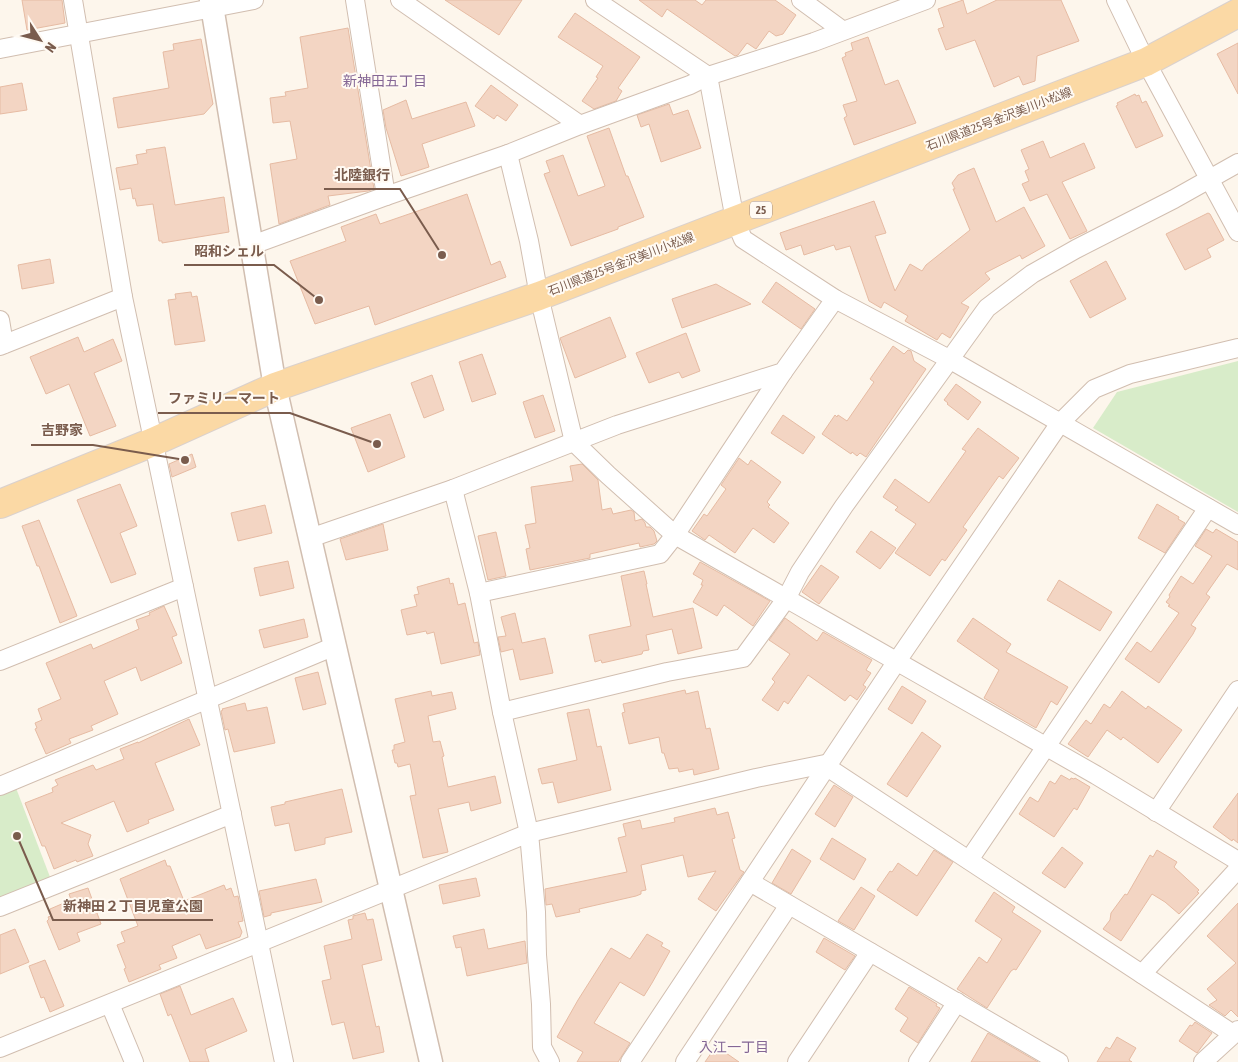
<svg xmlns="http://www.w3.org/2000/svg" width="1238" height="1062" viewBox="0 0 1238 1062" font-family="'Asap Condensed','Noto Sans JP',sans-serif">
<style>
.green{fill:#d8ecc9}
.building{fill:#f3d5c3;stroke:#e6bba3}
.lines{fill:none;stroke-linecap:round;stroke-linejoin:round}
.minor-casing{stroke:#d1beb0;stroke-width:20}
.tertiary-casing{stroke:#d1beb0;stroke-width:25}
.primary-casing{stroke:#dad1cd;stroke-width:30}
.minor{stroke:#fff;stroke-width:18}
.tertiary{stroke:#fff;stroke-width:22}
.primary{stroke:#fbd9a5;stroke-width:28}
.labels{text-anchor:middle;stroke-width:4;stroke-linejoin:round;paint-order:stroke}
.shield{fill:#fffaf3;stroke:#a28b7f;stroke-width:1}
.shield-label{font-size:11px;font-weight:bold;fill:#7a5c4d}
.street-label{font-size:12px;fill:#7a5c4d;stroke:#fffaf3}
.neighbourhood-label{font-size:14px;fill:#846695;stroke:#fffaf3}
.leader{fill:none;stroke:#7a5c4d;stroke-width:2}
.callout-dot{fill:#7a5c4d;stroke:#fffaf3;stroke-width:2}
.callout-label{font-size:14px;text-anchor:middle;font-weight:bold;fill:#7a5c4d;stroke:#fffaf3;stroke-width:4;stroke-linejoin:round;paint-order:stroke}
</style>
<rect width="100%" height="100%" fill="#fdf6ec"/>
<g class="green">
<path d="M1238,361V512L1093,428L1117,392Z"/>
<path d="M16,788L50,877L0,898V795Z"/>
</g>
<g class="building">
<path d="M22,0H62L65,23L27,30Z"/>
<path d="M445,0H522L499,35Z"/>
<path d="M639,0H695L702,5L706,0H775L796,15L783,34L776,36L769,31L756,49L747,43L738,55L735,56L667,9L662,17Z"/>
<path d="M963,0L967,14L997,0H1061L1079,41L1037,56L1035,81L1023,85L1019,76L994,87L975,40L946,50L938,29L944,27L938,9Z"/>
<path d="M575,13L640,57L618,88L622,91L616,101L594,109L582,101L598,78L596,77L603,66L558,37Z"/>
<path d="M348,28L374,189L368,191L328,196L330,205L279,224L270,164L297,159L290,121L273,123L270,98L286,96L285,92L308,88L300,37Z"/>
<path d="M868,37L885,85L898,80L916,123L854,145L844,118L847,116L843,105L857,101L842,58L846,56L845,53L853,50L851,43Z"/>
<path d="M201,39L213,104L204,114L118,128L113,98L169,88L163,52L174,50L173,44Z"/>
<path d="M1238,43V94L1217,54Z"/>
<path d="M22,83L27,110L0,114V87Z"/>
<path d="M491,85L518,105L506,121L497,115L494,119L475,106Z"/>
<path d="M1135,94L1136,96L1139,95L1142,103L1146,101L1163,136L1136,148L1116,106L1118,105L1117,103Z"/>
<path d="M406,100L412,119L466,102L475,126L422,144L429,167L401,176L386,128L383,110Z"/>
<path d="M669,104L673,115L688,110L701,148L661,162L649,124L641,127L637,115Z"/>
<path d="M609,128L626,176H628L644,217L618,227V229L571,246L544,174L550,172L546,161L563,155L578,196L605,186L587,136Z"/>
<path d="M1043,141L1050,158L1084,143L1095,168L1062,182L1087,231L1070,239L1047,194L1030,201L1022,184L1029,181L1025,171L1029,169L1021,150Z"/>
<path d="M165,147L175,205L224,197L229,232L162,243V241H159L153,204L137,206L135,198L133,199L131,188L120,190L116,168L138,164L136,155L147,153L146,150Z"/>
<path d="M974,168L996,222L1024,207L1045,246L1022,259L1020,255L985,273L990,279L961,303L969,307L950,338L942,333L937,340L905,321L908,316L884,302L881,308L869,301L850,246L836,250L834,245L804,255L801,245L786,250L780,233L874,201L886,233L875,236L895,291L910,264L922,271L926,265L970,230L953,189H955L952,183L958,175Z"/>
<path d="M467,194L491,265L500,261L506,277L375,325L369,306L315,324L290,261L346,241L341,227L376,214L380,224Z"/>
<path d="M1208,213L1210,214L1224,240L1207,249L1211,257L1185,270L1166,234Z"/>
<path d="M50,259L54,283L22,289L18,265Z"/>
<path d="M1106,261L1126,299L1090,318L1070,281Z"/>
<path d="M776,282L815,309L801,329L762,302Z"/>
<path d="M716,284L751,304L682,328L672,299Z"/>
<path d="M191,292L192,297L197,296L205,341L175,345L168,300L176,299L175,294Z"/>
<path d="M610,317L626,357L575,378L560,338Z"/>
<path d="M686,333L700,371L682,378L679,372L649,383L636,353Z"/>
<path d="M78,337L84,352L113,339L122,361L94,373L116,426L90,436L69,384L46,394L30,357Z"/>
<path d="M893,346L904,354L908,350L911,351L914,361L926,369L866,457L860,453L857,456L852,452L851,454L822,434L835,415L837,417L838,415L847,421L874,382L870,379Z"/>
<path d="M482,354L496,394L472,402L459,362Z"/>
<path d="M432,375L444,410L424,418L411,383Z"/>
<path d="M956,384L981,402L968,420L947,404L948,403L944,400Z"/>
<path d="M543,395L555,431L535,438L523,402Z"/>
<path d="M390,414L405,457L368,472L351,428Z"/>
<path d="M783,415L815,437L803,454L771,433Z"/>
<path d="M978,428L1019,458L1003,479L999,476L963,527L967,530L945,561L942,559L930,576L895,553L916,524L895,510L898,507L883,497L895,479L929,503L966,451L962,449Z"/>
<path d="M192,454L196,467L172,477L169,464Z"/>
<path d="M739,458L748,465L751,460L781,482L767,502L770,505L768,507L789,523L774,543L753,528L735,553L709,535L705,540L692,531L704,514L707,516L726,489L721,485Z"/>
<path d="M582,464L598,480L602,510L611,508L613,514L631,510L634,512L635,521L642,519L645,523L646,527H650L654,531L657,541L654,544L640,547L639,543L590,554V558L530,570L526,549L530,548L525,525L536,523L531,487L573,481L570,466Z"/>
<path d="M120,484L137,526L120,533L136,574L111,583L77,500Z"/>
<path d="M1157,504L1179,517L1178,519L1185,523L1165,553L1138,538Z"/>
<path d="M265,505L272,533L238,541L231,513Z"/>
<path d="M39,520L77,616L60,623L39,566H37L22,526Z"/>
<path d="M383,524L388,550L346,560L340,539Z"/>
<path d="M1206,529L1213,533L1216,529L1238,542V570L1227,564L1206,594L1210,597L1191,625L1196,628L1193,634L1159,683L1125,659L1137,642L1151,652L1179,613L1168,606L1170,605L1166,602L1170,597L1169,595L1181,576L1193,584L1212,556L1195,546Z"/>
<path d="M871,531L896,548L880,569L856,552Z"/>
<path d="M496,532L506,576L488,580L478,536Z"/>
<path d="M288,561L294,588L260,596L254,568Z"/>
<path d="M700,562L770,601L753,626L724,605L717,616L693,602L703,585H701L703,580L693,574Z"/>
<path d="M821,565L839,577L819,604L802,592Z"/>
<path d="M644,571L647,584H646L653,617L693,608L702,648L678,654L672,629L646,635L649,650L643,651L642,654L602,663L601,660L595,662L589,635L631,626L621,576Z"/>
<path d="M449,578L450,584L453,583L458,605L465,603L474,643L478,642L480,655L441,664L434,632L427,634L426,631L407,635L401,610L417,606L414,595L419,594L417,587Z"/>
<path d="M1059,580L1112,612L1100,631L1047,600Z"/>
<path d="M164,606L177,635L172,637L182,663L141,681L136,667L104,681L118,714L91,726L93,730L69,739L71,743L46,754L35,729L37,728L35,723L42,720L38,709L61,699L46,663L91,644L93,649L139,629L136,620L150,615L149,613Z"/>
<path d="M515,613L522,643L545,638L553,673L520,680L513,649L501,652L498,637L506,636L501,617Z"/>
<path d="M785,618L817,641L823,632L872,660L866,670L871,673L863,685L866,687L857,700L850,695L845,701L808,675L788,704L784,701L778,711L762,700L775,682L772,679L790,654L769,640Z"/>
<path d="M973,618L1011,644L1006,652L1068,687L1057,705L1051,701L1036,728L984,698L999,670L957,641Z"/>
<path d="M304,619L308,637L264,648L259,630Z"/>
<path d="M318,672L326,704L303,710L295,678Z"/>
<path d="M902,686L926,701L912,724L888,709Z"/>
<path d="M685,690L686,694L698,691L706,729L710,728L719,769L694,775L693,769L679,772L678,768L669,769L664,753H662L659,737L629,744L622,713L625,712L623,704Z"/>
<path d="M431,691L432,696L452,692L456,709L428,716L433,742L440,741L444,756L442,757L448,787L495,776L501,803L471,811L469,802L438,809L448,852L423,858L410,796L416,795L410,764L398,767L397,763H395L392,750H394V745L405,742L395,699Z"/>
<path d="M1122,691L1146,709L1148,706L1182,730L1158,763L1123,737L1121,740L1107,730L1088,757L1068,744L1086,720L1091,724L1104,704L1110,708Z"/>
<path d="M245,703L247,711L267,707L275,743L234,752L228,729L225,730L221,711L223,710L222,709Z"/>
<path d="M589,709L597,747L601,746L611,790L558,803L553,782L542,784L538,769L577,760L567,713Z"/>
<path d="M189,719L200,745L155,763L174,810L148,820L149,823L127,832L114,801L61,823L91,835L88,844L93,856L77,862L76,860L54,869L45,846H42L25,803L53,792L52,788L58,785L55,780L93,765L96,770L124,759L120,749L138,742V743Z"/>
<path d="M922,732L941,746L907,797L887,784Z"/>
<path d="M1061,775L1070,780L1071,778L1074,779L1075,778L1090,787L1077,810L1074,808L1054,837L1019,814L1030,797L1038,802L1050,781L1055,784Z"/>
<path d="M834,785L853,797L835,827L815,814Z"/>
<path d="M342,789L352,832L325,838V844L295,851L289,823L275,826L271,807L285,804V802Z"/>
<path d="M1238,793V843L1233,839L1232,841L1213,827Z"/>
<path d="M715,808L717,815L728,812L735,838L732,839L740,870L744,872L716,911L698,899L716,871L688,877L683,855L641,865L646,890L641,891V894L636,896L579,909L580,912L556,917L552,904L546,905L545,889L627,872L618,838L626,836L623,824L640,820L642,829L675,822L674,818Z"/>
<path d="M832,838L866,859L854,880L820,859Z"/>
<path d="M1062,847L1083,863L1065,888L1042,873Z"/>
<path d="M792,849L811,861L791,894L772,883Z"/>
<path d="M934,850L953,862L917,916L877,890L890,871L892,872L898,863L917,876Z"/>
<path d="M1157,850L1177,862L1174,867L1199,890L1197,892L1199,893L1179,914L1165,902L1152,894L1121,941L1103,929L1110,920L1111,913L1125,894L1127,895L1150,855L1153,857Z"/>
<path d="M165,860L167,866H170L184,901L224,885L226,890L231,888L234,897L238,896L243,921L238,922L242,932L240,937L206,949L200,934L172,946L177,958L159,965L161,969L129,982L124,969L126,968L117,945L125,942L121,932L138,926L120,879Z"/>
<path d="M476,878L480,896L443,904L439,885Z"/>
<path d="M316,879L322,902L271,913V915L264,917L259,891Z"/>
<path d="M861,887L875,896L854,930L838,921Z"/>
<path d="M88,888L101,924L77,933L80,941L59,950L47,921L49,919L48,917L51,916L50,909L71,900L69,894Z"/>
<path d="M994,892L1015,907L1012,912L1041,931L1016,970L1014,969L1011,971L987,1008L957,989L979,957L987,963L1002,939L975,921Z"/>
<path d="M1238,903V1017L1231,1010L1225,1016L1209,1005L1217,1000L1207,989L1236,963L1207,936Z"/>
<path d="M365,913L367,920L373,919L382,960L362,965L376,1027L379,1026L384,1052L353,1059L344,1022L332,1025L322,981L331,979L324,946L352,939L348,920L353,919V916Z"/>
<path d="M15,929L29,962L0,974V935Z"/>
<path d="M484,929L488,949L525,941L527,963L467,976L461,947L456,948L453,936Z"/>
<path d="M647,934L663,943L661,946L670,951L652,983L644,996L620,982L594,1023L630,1043L618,1062H577L583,1052L557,1037L578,1000L611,948L630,959Z"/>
<path d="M824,938L855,956L845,970L816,952Z"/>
<path d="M45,960L64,1006L50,1012L44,997L41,998L29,966Z"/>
<path d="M180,986L191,1015L233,998L247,1031L205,1049L209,1062H190L171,1014L168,1016L160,994Z"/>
<path d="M909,987L937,1004L936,1006L940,1008L918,1043L900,1031L908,1018L895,1009Z"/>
<path d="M1195,1022L1212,1033L1197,1053L1179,1041L1190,1025L1192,1026Z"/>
<path d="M988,1033L1038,1062H971Z"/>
<path d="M1117,1037L1136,1048L1129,1060L1132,1062H1097L1106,1047L1110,1049Z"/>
<path d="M716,1046L739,1062H705Z"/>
</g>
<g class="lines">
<defs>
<g id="minor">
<path d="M73,0L123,297L284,1062"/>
<path d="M355,0L386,196"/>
<path d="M400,0L580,125"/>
<path d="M595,0L708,76L735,220L743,239L835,299L949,359L1238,525"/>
<path d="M801,0L842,30"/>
<path d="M1116,0L1146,62L1238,232"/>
<path d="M0,49L254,0"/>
<path d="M508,154L529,241L539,296L574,442L608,475L675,535L1096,775L1238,861"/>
<path d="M252,245L386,196L508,154L580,125L690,85L708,76L814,42L926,0"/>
<path d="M0,320L4,344"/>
<path d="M0,346L123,297"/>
<path d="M453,489L479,593L502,712L529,833L536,912L537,955L541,1004L542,1047L550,1062"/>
<path d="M310,538L453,489L617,425L783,372L835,299"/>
<path d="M479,593L660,554L675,535L783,372"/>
<path d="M0,661L184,587"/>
<path d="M502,712L667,672L743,658L786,599L800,572L844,506L987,308L1032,274L1076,249L1174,199L1238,163"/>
<path d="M827,767L1233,1034"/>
<path d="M0,786L335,646"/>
<path d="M1156,812L1238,690"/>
<path d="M969,860L1208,508"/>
<path d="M750,882L1059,1062"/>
<path d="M0,907L232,814"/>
<path d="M1142,974L1238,869"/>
<path d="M110,1004L134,1062"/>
<path d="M0,1048L529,833L756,778L830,763"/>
<path d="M630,1062L897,661L1060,423L1094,389L1130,374L1238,348"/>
<path d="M685,1062L789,905"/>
<path d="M797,1062L870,952"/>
<path d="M918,1062L957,1002"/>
<path d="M1203,1062L1238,1030"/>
</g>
<path id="tertiary" d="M211,0L275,387L431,1062"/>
<path id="primary" d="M0,504L153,442L275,387L539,296L1146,62L1238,13"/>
</defs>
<use href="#minor" class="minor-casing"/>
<use href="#tertiary" class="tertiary-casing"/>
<use href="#primary" class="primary-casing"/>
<use href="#minor" class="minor"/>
<use href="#tertiary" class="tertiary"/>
<use href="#primary" class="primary"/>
</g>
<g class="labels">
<rect class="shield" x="750" y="201.5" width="22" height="17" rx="4"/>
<g class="shield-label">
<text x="761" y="214">25</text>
</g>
<g class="street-label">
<text transform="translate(999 119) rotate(-21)" y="4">石川県道25号金沢美川小松線</text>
<text transform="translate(621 264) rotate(-21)" y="4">石川県道25号金沢美川小松線</text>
</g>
<g class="neighbourhood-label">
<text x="385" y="86">新神田五丁目</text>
<text x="734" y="1052">入江一丁目</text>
</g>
</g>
<path class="leader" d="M442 255L400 189H324M319 300L274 265H184M377 444L290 413H158M185 460L93 445H31M17 836L53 920H213"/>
<g class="callout-dot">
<circle cx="442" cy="255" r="5"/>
<circle cx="319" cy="300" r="5"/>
<circle cx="377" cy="444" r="5"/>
<circle cx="185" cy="460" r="5"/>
<circle cx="17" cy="836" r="5"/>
</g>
<g class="callout-label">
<text x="362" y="180">北陸銀行</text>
<text x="229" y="256">昭和シェル</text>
<text x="224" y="403">ファミリーマート</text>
<text x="62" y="435">吉野家</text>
<text x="133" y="911">新神田２丁目児童公園</text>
</g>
<g transform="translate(40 40) rotate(126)" stroke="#fffaf3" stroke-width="4" paint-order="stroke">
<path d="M0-4L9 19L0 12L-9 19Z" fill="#7a5c4d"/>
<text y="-8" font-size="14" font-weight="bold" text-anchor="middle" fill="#7a5c4d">N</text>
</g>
</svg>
